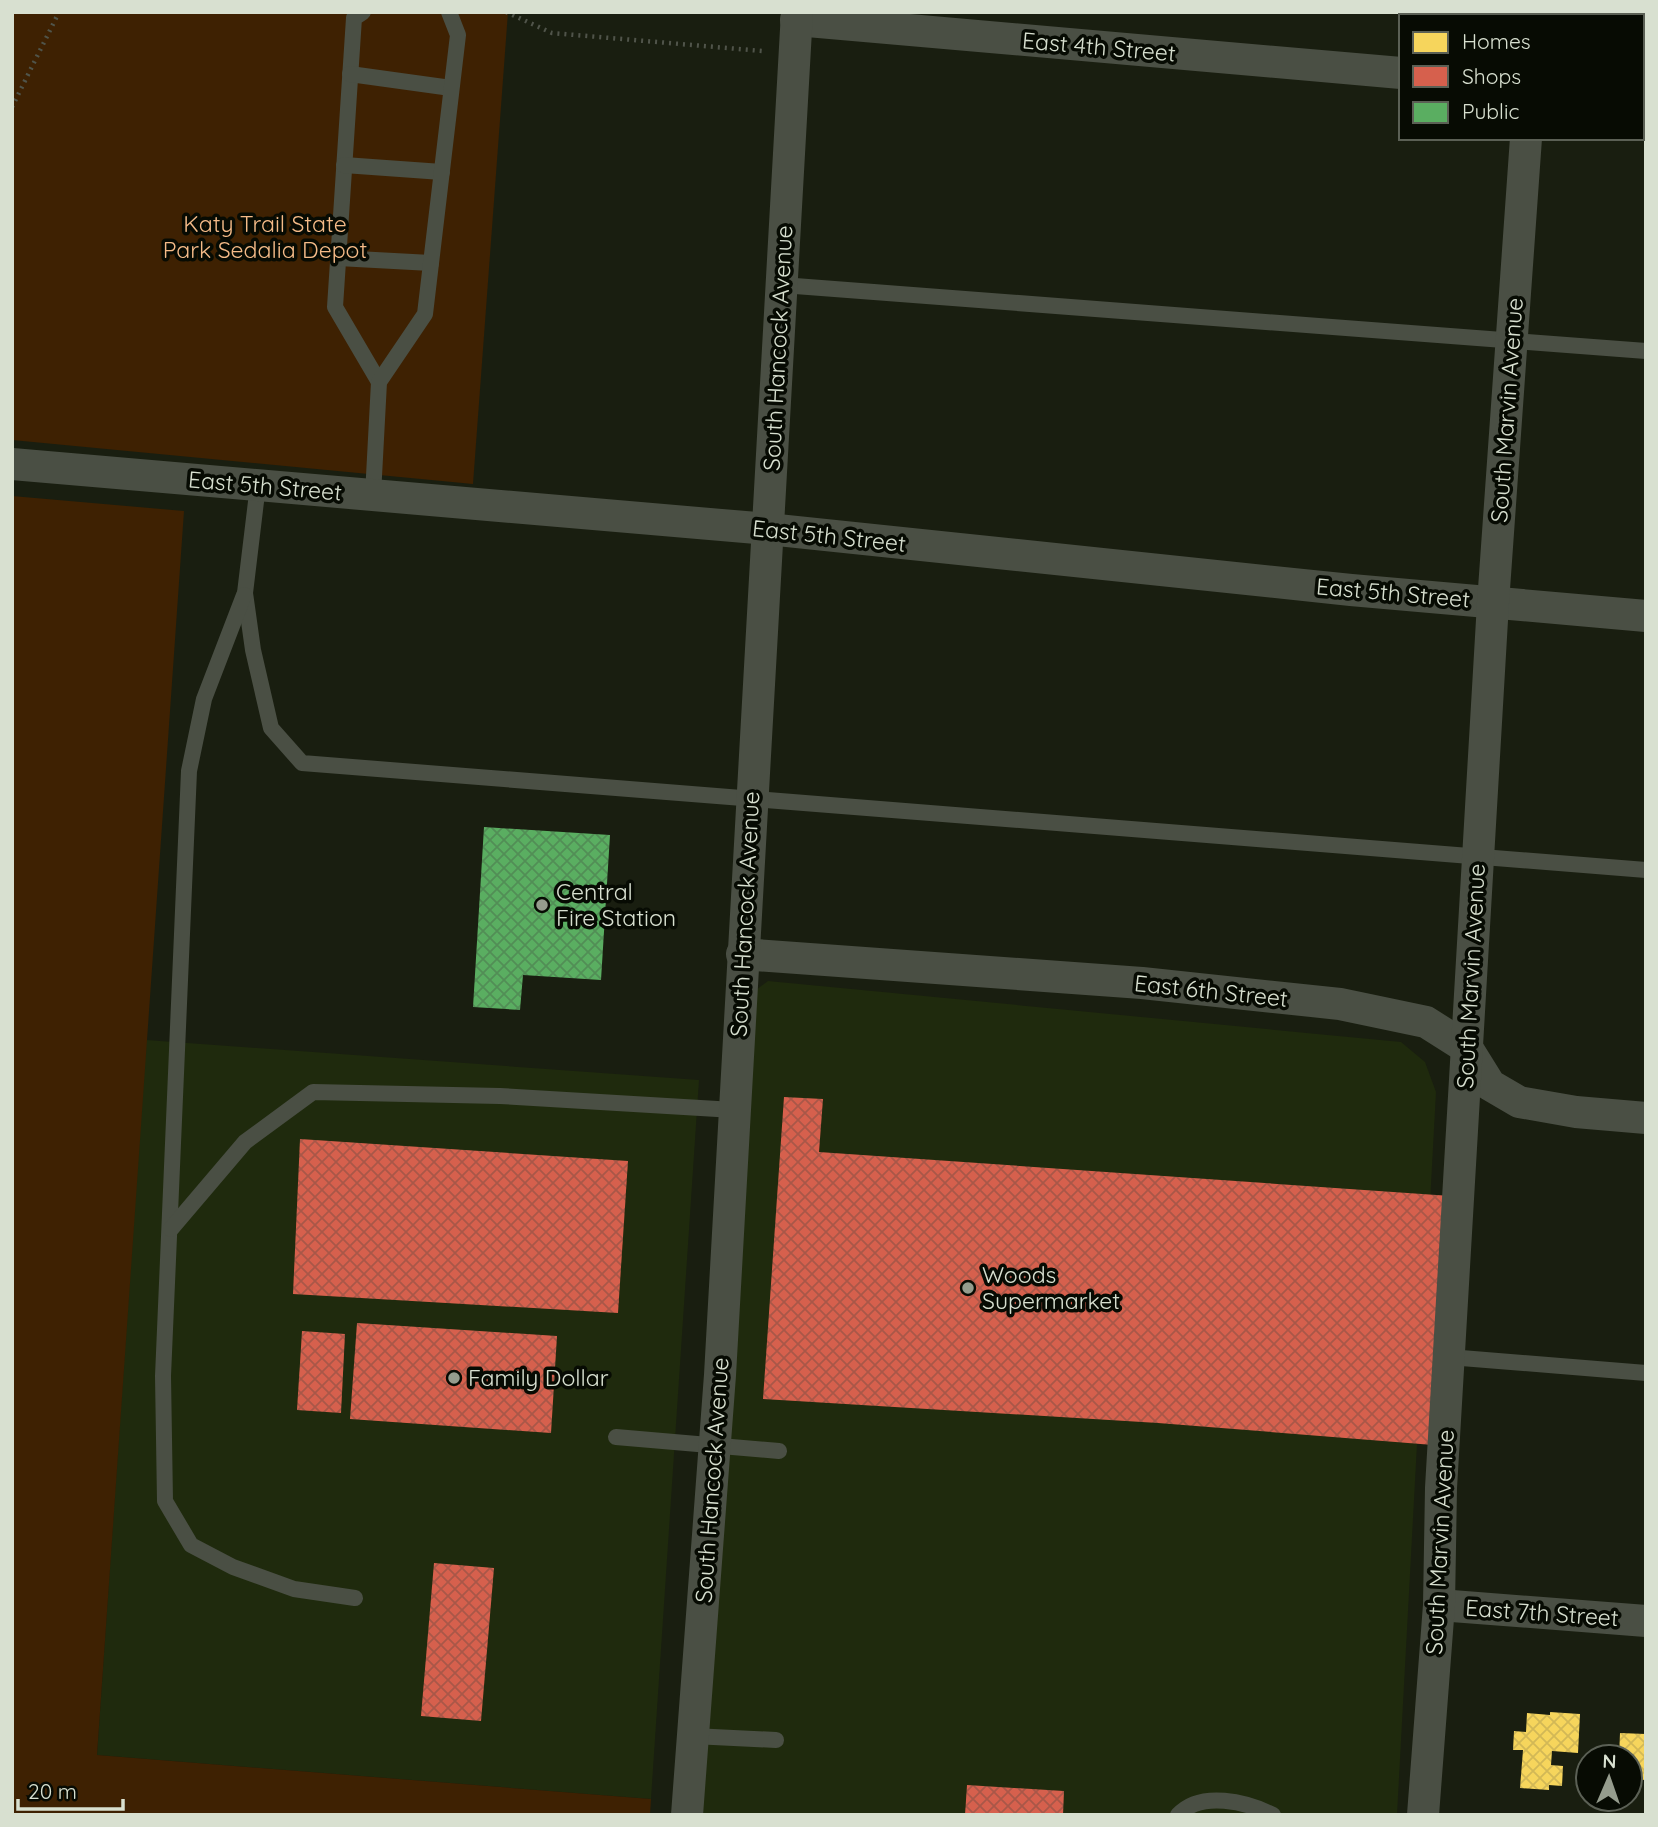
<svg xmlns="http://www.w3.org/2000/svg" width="1658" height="1827" viewBox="0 0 1658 1827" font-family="Quicksand,sans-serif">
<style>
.built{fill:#1f2a0d}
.green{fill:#3e2102}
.homes{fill:url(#homes-cross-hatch)}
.shops{fill:url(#shops-cross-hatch)}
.public{fill:url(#public-cross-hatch)}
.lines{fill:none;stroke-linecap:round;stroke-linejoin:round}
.path{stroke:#50544a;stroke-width:4.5;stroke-dasharray:2 5;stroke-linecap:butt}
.lane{stroke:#4a4f44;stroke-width:16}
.street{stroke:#4a4f44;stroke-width:32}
.poi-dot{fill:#959c8d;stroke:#070b03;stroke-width:2.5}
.labels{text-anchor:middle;stroke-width:7;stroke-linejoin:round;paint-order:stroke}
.street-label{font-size:23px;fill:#d8e0d0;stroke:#070b03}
.park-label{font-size:23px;fill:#f5bb88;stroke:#070b03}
.poi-label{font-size:23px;fill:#d8e0d0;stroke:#070b03;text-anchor:start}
</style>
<defs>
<pattern id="homes-cross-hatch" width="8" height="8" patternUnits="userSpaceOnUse" patternTransform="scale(1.75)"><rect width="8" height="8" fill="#f6d55c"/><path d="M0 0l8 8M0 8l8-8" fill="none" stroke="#d2b856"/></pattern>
<pattern id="shops-cross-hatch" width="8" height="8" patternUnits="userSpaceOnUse" patternTransform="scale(1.75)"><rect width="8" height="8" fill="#d6604d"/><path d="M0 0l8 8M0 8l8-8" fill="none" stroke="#a95748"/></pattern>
<pattern id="public-cross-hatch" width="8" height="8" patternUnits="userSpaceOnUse" patternTransform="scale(1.75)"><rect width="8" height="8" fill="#5aae61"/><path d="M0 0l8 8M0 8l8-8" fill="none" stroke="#528e56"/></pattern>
</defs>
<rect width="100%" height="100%" fill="#191e10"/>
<g class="built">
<path d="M768,981L1401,1042L1425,1062L1436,1092L1397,1815H702L749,995Z"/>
<path d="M146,1040L699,1080L651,1799L97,1755Z"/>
</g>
<g class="green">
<path d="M12,12H508L473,484L12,440Z"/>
<path d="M12,496L184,511L97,1755L651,1799L650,1815H12Z"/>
</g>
<g class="homes">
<path d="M1550,1712L1580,1714L1578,1753L1552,1751L1551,1765L1563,1766L1562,1786L1549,1785V1790L1520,1788L1523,1750H1513L1514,1731L1526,1732L1527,1713L1550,1715Z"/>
<path d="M1620,1733L1646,1734V1780L1630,1779V1757H1619Z"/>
</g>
<g class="shops">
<path d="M784,1097L823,1099L819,1152L1451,1196L1433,1445L1158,1423L763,1399Z"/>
<path d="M300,1139L628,1161L618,1313L293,1294Z"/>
<path d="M357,1323L557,1336L551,1433L350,1419Z"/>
<path d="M302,1331L345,1334L341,1413L297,1410Z"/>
<path d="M434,1563L494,1568L481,1721L421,1716Z"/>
<path d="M967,1785L1064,1791L1063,1815H965Z"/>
</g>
<path class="public" d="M484,827L610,835L601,980L523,975L520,1010L473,1007Z"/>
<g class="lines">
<g class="path">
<path d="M506,12L552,33L762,51"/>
<path d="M12,107L59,12"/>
<path d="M1642,132L1646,133"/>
</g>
<g class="lane">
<path d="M363,12L354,18L335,307L379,382"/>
<path d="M350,74L451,88"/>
<path d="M344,165L442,172"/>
<path d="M338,258L431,263"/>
<path d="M782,285L1646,351"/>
<path d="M258,485L245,593L253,650L271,728L302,763L1646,870"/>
<path d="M373,495L379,382L425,314L458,35L449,12"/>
<path d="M244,595L204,699L189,771L163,1376L165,1501L191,1545L233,1567L294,1589L355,1598"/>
<path d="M171,1229L245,1142L313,1092L500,1096L734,1110"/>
<path d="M1449,1357L1646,1373"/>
<path d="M616,1437L779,1451"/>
<path d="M693,1736L776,1740"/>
<path d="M1178,1815C1201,1790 1247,1802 1273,1815"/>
</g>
<g class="street">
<path d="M1535,16L1536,12"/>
<path d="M796,20L1401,73"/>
<path d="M1642,94H1646"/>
<path d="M12,464L768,529L1351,590L1646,616"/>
<path d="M742,954L1142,983L1340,1004L1426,1022L1467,1048L1490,1085L1519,1102L1576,1112L1646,1118"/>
<path d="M1439,1605L1646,1621"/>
<path d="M687,1815L720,1375L797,12"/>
<path d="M1423,1815L1439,1605L1441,1488L1493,603L1526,138"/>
</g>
</g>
<g class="poi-dot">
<circle cx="542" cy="905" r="7"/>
<circle cx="968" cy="1288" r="7"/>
<circle cx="454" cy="1378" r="7"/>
</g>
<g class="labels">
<g class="street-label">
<text transform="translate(1099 47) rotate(5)" y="8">East 4th Street</text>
<text transform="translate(778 348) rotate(-87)" y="8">South Hancock Avenue</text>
<text transform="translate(1507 410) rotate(-86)" y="8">South Marvin Avenue</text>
<text transform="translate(265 486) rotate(5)" y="8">East 5th Street</text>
<text transform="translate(829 536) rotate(6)" y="8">East 5th Street</text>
<text transform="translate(1393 593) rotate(5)" y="8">East 5th Street</text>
<text transform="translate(745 914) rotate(-87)" y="8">South Hancock Avenue</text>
<text transform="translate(1471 976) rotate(-87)" y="8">South Marvin Avenue</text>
<text transform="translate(1211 991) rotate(6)" y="8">East 6th Street</text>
<text transform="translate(712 1480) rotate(-86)" y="8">South Hancock Avenue</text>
<text transform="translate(1440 1542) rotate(-87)" y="8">South Marvin Avenue</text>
<text transform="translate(1542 1613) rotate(4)" y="8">East 7th Street</text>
</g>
<g class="park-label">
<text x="265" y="232">Katy Trail State<tspan x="265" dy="26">Park Sedalia Depot</tspan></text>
</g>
<g class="poi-label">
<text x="556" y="900">Central<tspan x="556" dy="26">Fire Station</tspan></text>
<text x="982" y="1283">Woods<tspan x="982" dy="26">Supermarket</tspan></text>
<text x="468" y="1386">Family Dollar</text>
</g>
</g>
<rect width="1658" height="1827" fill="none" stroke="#d8e0d0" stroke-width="28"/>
<rect x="1399" y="14" width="245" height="126" fill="#070b03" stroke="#5b6055" stroke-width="2"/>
<rect x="1413" y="32" width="35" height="21" fill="#f6d55c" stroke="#5b6055" stroke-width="2"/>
<text x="1462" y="49" font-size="21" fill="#d8e0d0">Homes</text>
<rect x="1413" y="66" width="35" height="21" fill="#d6604d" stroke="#5b6055" stroke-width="2"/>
<text x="1462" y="84" font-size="21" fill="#d8e0d0">Shops</text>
<rect x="1413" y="102" width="35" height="21" fill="#5aae61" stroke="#5b6055" stroke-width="2"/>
<text x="1462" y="119" font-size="21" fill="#d8e0d0">Public</text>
<g transform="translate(1609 1778) rotate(2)"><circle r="33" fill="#070b03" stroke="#5b6055" stroke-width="2"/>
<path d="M0-5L12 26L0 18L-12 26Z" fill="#959c8d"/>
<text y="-10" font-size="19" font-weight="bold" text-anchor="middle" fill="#d8e0d0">N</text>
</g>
<path d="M18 1799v10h105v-10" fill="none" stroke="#d8e0d0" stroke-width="3.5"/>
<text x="28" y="1799" font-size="21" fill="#d8e0d0" stroke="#070b03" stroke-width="5" paint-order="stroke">20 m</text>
</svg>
